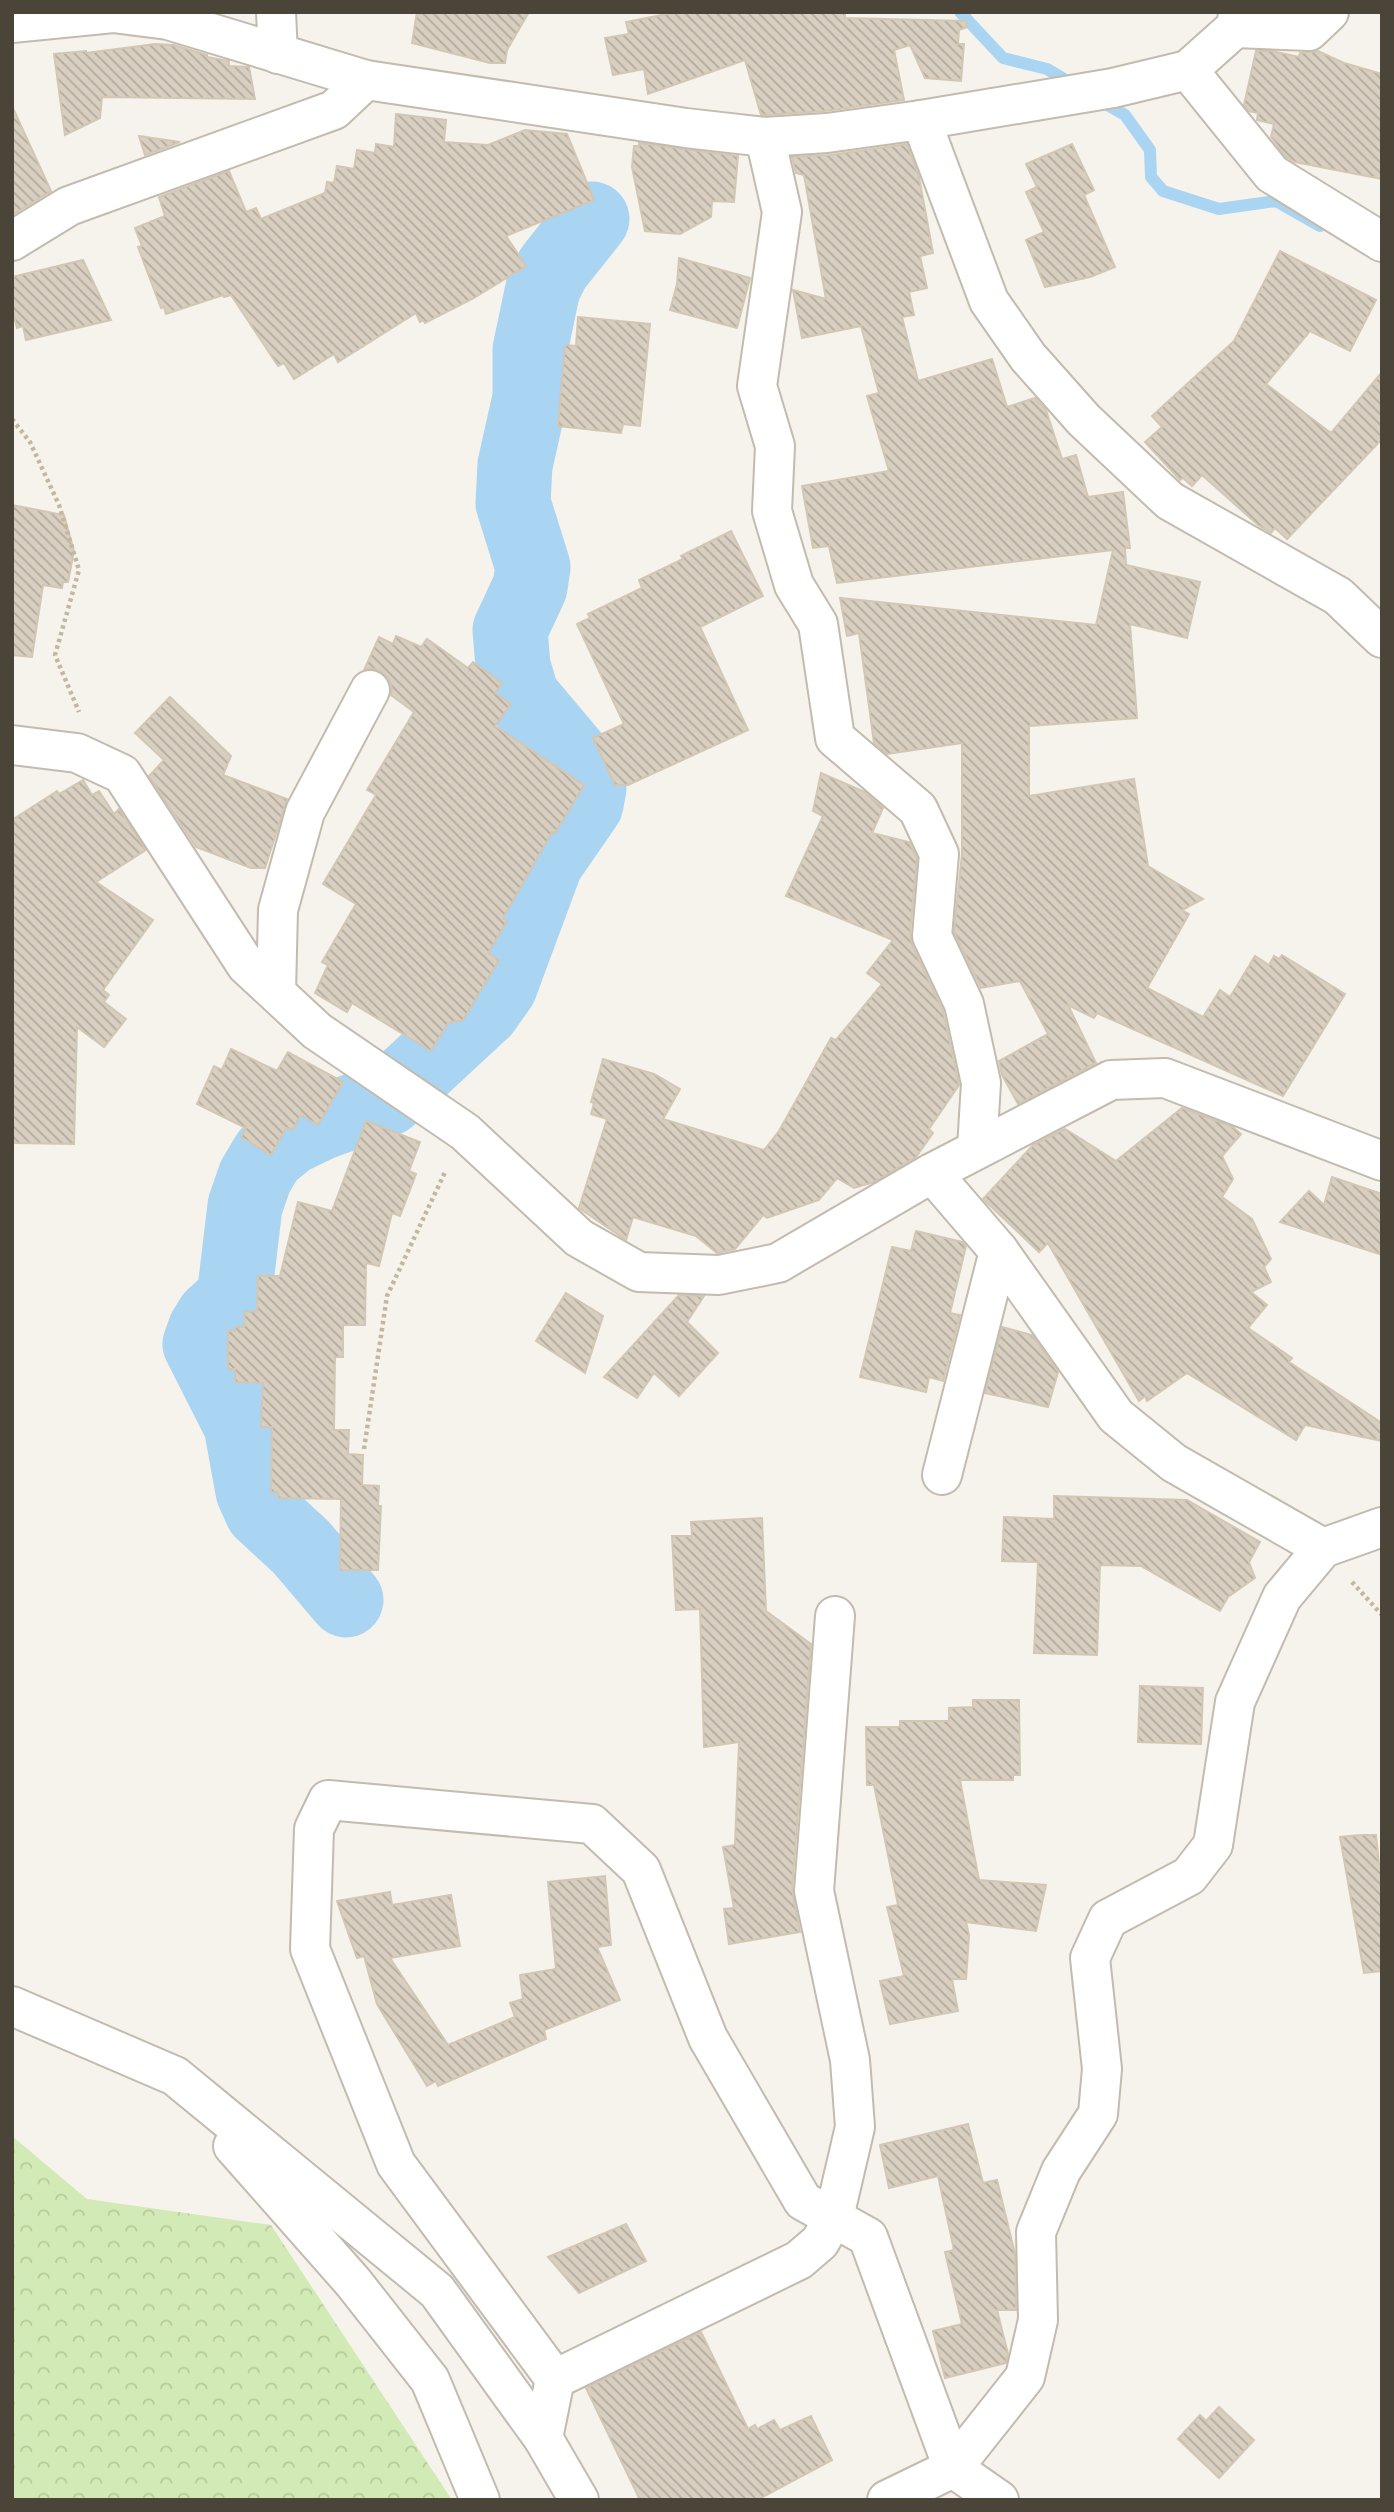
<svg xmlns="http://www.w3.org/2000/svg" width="1394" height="2512" viewBox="0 0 1394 2512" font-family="Inter,sans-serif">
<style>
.forest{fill:url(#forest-crowns)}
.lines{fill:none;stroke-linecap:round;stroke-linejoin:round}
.stream{stroke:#a9d4f2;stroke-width:12}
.river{stroke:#a9d4f2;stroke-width:75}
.building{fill:url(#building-back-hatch);stroke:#d3c7b4;stroke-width:2}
.minor-casing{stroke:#c2bbae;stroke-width:42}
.path{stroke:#c4b79f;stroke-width:4.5;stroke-dasharray:3.5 3.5;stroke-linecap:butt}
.minor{stroke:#fff;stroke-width:38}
</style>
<defs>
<pattern id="forest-crowns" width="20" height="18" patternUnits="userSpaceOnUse" patternTransform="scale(1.75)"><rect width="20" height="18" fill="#d2eab5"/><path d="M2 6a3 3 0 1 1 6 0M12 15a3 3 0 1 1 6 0" fill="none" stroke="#b6ca9c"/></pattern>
<pattern id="building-back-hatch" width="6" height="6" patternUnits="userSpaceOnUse" patternTransform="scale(1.75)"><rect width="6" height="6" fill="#d8cfc1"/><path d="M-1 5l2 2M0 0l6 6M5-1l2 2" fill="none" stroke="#b1aa9e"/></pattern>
</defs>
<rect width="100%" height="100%" fill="#f6f3ec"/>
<path class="forest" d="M12,2136L87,2199L271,2225L452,2500H12Z"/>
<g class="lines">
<g class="stream">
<path d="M960,12L1003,58L1047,69L1074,85"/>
<path d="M1099,100L1125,115L1150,150L1151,177L1163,191L1219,209L1276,201L1320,226"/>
</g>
<path class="river" d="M346,1600L301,1547L262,1511L253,1491L241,1425L200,1344L205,1330L213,1317L234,1298L245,1206L255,1177L268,1155L289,1138L320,1123L387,1099L483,1010L500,986L546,862L586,804L589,788L586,773L522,697L513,666L510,630L530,587L533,567L513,503L515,465L530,398V350L543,288L553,268L592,219"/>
</g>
<g class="building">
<path d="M417,12H529L507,50L505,63H490L412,43Z"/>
<path d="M677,12H845V18L966,21L967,27L959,30L958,44H964L961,81L925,78L910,45L894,50L904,100L825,111L766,115H761L745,60L648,94L644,69L613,75L605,38L629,34L626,22Z"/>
<path d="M155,44L174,45L207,55V57L229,61V66L249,67L255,99L102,97L100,118L65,135L54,54L86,51V53Z"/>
<path d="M1256,51H1272L1299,57L1300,53L1318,51L1344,63L1382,74V179L1295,162L1286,157L1271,137L1274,124L1257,120L1258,113L1249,111L1244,105Z"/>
<path d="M12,106L51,191L12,215Z"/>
<path d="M396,114L446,120L444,142L488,145L525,130L567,134L594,200L506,236L526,266L474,298L425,323L423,320L420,322L416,313L338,362L334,354L294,379L284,363L278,366L231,295L224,297L223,295L166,314L164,307L161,308L138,247L142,246L135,228L165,216L159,197L229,171L246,212L256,208L261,219L325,193L327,182L334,183L337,166L354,169L357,150L375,153L376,144L394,147Z"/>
<path d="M139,136L180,142L145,155Z"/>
<path d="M639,143L738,156L734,202L712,201L711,217L680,234L645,231L632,167L634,146H639Z"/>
<path d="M907,144L919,177L933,253L920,256L927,288L909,292L914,315L902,317L918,381L992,359L1007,407L1035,398L1046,410L1062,459L1076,455L1088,497L1123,492L1130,548H1125L1126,565L1200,582L1187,638L1130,624L1137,718L1029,726V796L1134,779L1148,866L1203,899L1182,910L1189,914L1147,988L1203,1017L1220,990L1230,997L1255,956L1269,965L1274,956L1279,959L1282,955L1345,994L1283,1096L1097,1013L1094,1018L1068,1005L1096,1063L1018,1104L1002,1075L999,1061L1048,1034L1020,981L981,988L954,932L962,854V743L887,754L874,743L859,633L847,636L840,598L1096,625L1113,550L837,583L829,546L813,548L802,486L889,471L867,396L879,393L861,326L802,338L793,290L826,299L804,175L796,173L792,157L830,155Z"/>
<path d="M1072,144L1094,190L1084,195L1115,267L1090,277L1045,287L1026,240L1044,232L1026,192L1037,187L1026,164Z"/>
<path d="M1280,251L1376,300L1350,351L1310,331L1266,384L1331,433L1382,372V439L1287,539L1275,528L1271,533L1258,525L1202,475L1192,486L1183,478L1180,480L1145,442L1162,427L1152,416L1234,341Z"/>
<path d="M679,258L750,278L737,328L670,310L677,284Z"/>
<path d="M83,260L111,320L26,340L23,326L17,328L12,309V277Z"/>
<path d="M578,317L650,324L640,426L623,424L621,433L558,426L565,345L576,346Z"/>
<path d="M12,505L64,515L74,551L68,582H63L62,588L43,585L32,657L12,655Z"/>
<path d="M731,531L763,596L700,627L748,730L628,785H615L593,738L624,724L577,624L590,618L588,614L642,588L639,580L683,559L681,556Z"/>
<path d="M396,636L421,647L427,639L468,668L473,662L502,683L495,693L511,704L495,726L584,785L555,833L552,832L503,918L507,921L488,953L499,960L463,1020L448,1023L431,1051L352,1003L347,1012L315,993L328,965L322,962L356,904L323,884L376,795L367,790L414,712L391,695L392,689L389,679L381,671L370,668L364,670L379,637L393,644Z"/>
<path d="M170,697L231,756L223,775L287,799L265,868H251L196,847L149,776L164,760L135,733Z"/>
<path d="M821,773L865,792L883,808L872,833L909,842L917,858L910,934L912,945L943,1011L959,1085L929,1129L933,1133L916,1157L874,1182L854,1188L837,1178L819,1200L767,1218L763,1215L735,1249L717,1253L696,1236L633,1217L626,1240L579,1208L607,1119L591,1114L594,1103L591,1102L603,1059L654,1074L680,1089L663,1119L764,1150L779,1131L831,1038L836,1040L882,984L867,973L893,940L786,896L823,816L813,811Z"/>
<path d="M83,780L92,795L99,791L114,814L119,809L146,850L96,882L153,920L103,990L109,995L104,1002L126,1019L104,1047L77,1027L74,1144L12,1143V820L57,791L59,794Z"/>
<path d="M231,1049L277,1071L288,1052L343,1082L318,1125L301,1115L292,1130L286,1128L271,1155L241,1137L246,1128L197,1104L214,1066L222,1070Z"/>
<path d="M1182,1108L1233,1127L1241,1134L1222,1156L1233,1179L1222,1197L1252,1219L1271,1259L1264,1267L1271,1282L1251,1292L1267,1305L1248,1328L1292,1358L1289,1362L1382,1423V1441L1305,1425L1296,1440L1187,1373L1147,1401L1145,1396L1139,1401L1048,1243L1039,1252L983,1199L1033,1145L1065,1129L1116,1161Z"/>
<path d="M366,1121L420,1142L409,1171L416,1174L400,1216L392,1213L379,1266L366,1263L365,1325H343V1357H335L334,1430H349L348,1454L363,1455L362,1485L379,1486L378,1506H381L378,1570H340L341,1499L278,1498V1492H271L272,1427H261L263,1383L235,1382V1369H228V1331H235V1327H244L245,1311L257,1312L258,1276H280L298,1202L332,1211Z"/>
<path d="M1332,1177L1382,1194V1255L1280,1222L1309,1191L1324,1205Z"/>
<path d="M916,1231L962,1242L966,1246L950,1313L960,1315L943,1381L929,1377L926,1392L860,1377L892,1247L911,1251Z"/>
<path d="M566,1293L603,1316L585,1373L536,1341Z"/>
<path d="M679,1295L704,1296L687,1322L718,1353L679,1396L654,1373L637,1398L604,1377Z"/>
<path d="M1002,1327L1032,1335L1058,1372L1048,1407L985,1393Z"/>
<path d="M1054,1496L1187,1500L1260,1542L1249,1562L1255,1578L1228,1597L1220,1611L1141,1566L1100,1565L1097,1655L1034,1653L1038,1562L1002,1561L1004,1517L1054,1519Z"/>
<path d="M762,1518L766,1611L811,1644L792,1889L800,1932L729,1944L724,1909L734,1908L723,1847L735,1845L739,1742L704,1747L700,1609L676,1610L672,1536H692L691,1522Z"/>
<path d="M1140,1686L1203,1688L1201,1744L1138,1742Z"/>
<path d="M973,1700H1019L1020,1775H1013V1780H960L979,1880L1046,1885L1036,1931L966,1922L969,1935L966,1979H952L958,2011L890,2024L880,1981L904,1976L887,1907L898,1905L874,1785H867L866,1727H900V1721H949V1708L973,1707Z"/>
<path d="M1361,1835H1376L1379,1864H1382V1971L1364,1973L1340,1837Z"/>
<path d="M605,1876L611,1945L597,1947L620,2000L544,2030L546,2039L438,2086L436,2081L427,2086L377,2004L364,1956L357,1958L337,1901L390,1892L392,1905L451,1895L460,1946L390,1958L448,2045L515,2017L510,2003L523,1999L520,1975L556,1969L548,1882Z"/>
<path d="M968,2124L983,2183L997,2180L1015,2254L1016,2310H997L1008,2354L1006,2363L945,2378L933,2331L962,2324L945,2252L954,2250L938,2176L889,2188L880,2145Z"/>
<path d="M626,2224L646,2261L579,2293L548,2257Z"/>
<path d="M701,2332L748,2429L755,2425L757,2429L774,2420L780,2430L811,2416L832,2460L757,2500H640L586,2388Z"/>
<path d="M1219,2407L1254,2440L1219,2478L1178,2439L1200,2415L1206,2421Z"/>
</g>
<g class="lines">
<defs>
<g id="minor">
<path d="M276,12L278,54"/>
<path d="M1239,12L1235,28L1188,70L1272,174L1382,242"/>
<path d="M12,23L113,13L168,20L366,80L686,128L765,137L827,133L921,120L1113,88L1188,70"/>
<path d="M1235,28L1309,31L1329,12"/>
<path d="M921,120L989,301L1028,357L1084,420L1170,501L1338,596L1382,638"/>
<path d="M765,137L782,212L757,386L775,446L772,511L794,585L818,624L835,738L918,809L939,854L932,936L964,1004L981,1083L977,1148"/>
<path d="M12,241L69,206L334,110L366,80"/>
<path d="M12,745L77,753L122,774L246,965L317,1031L465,1132L579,1238L639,1272L719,1275L778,1263L932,1173L1111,1080L1165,1078L1382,1161"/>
<path d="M276,992L278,910L305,812L370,690"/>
<path d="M932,1173L999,1251L1116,1416L1174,1463L1323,1548"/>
<path d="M942,1475L999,1251"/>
<path d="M12,2006L175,2076L437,2291L543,2438L579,2500"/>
<path d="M233,2146L353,2282L430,2380L480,2500"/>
<path d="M555,2379L799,2260L820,2242L834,2217L855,2127L850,2060L814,1891L835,1616"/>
<path d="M543,2438L555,2379L396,2164L310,1949L314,1829L328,1800L592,1824L641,1870L708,2038L803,2201L868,2237L953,2468L999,2500"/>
<path d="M887,2500L953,2468L1025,2377L1038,2320L1036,2232L1061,2171L1098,2114L1102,2069L1090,1958L1108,1919L1189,1876L1213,1845L1235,1702L1282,1597L1323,1548L1382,1527"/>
</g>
</defs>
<use href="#minor" class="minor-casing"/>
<g class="path">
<path d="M12,419L30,442L59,505L79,570L55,655L79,712"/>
<path d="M364,1449L387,1296L446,1170"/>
<path d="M1352,1582L1382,1615"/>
</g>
<use href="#minor" class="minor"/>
</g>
<rect width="1394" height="2512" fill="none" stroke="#4b4439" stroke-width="28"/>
</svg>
